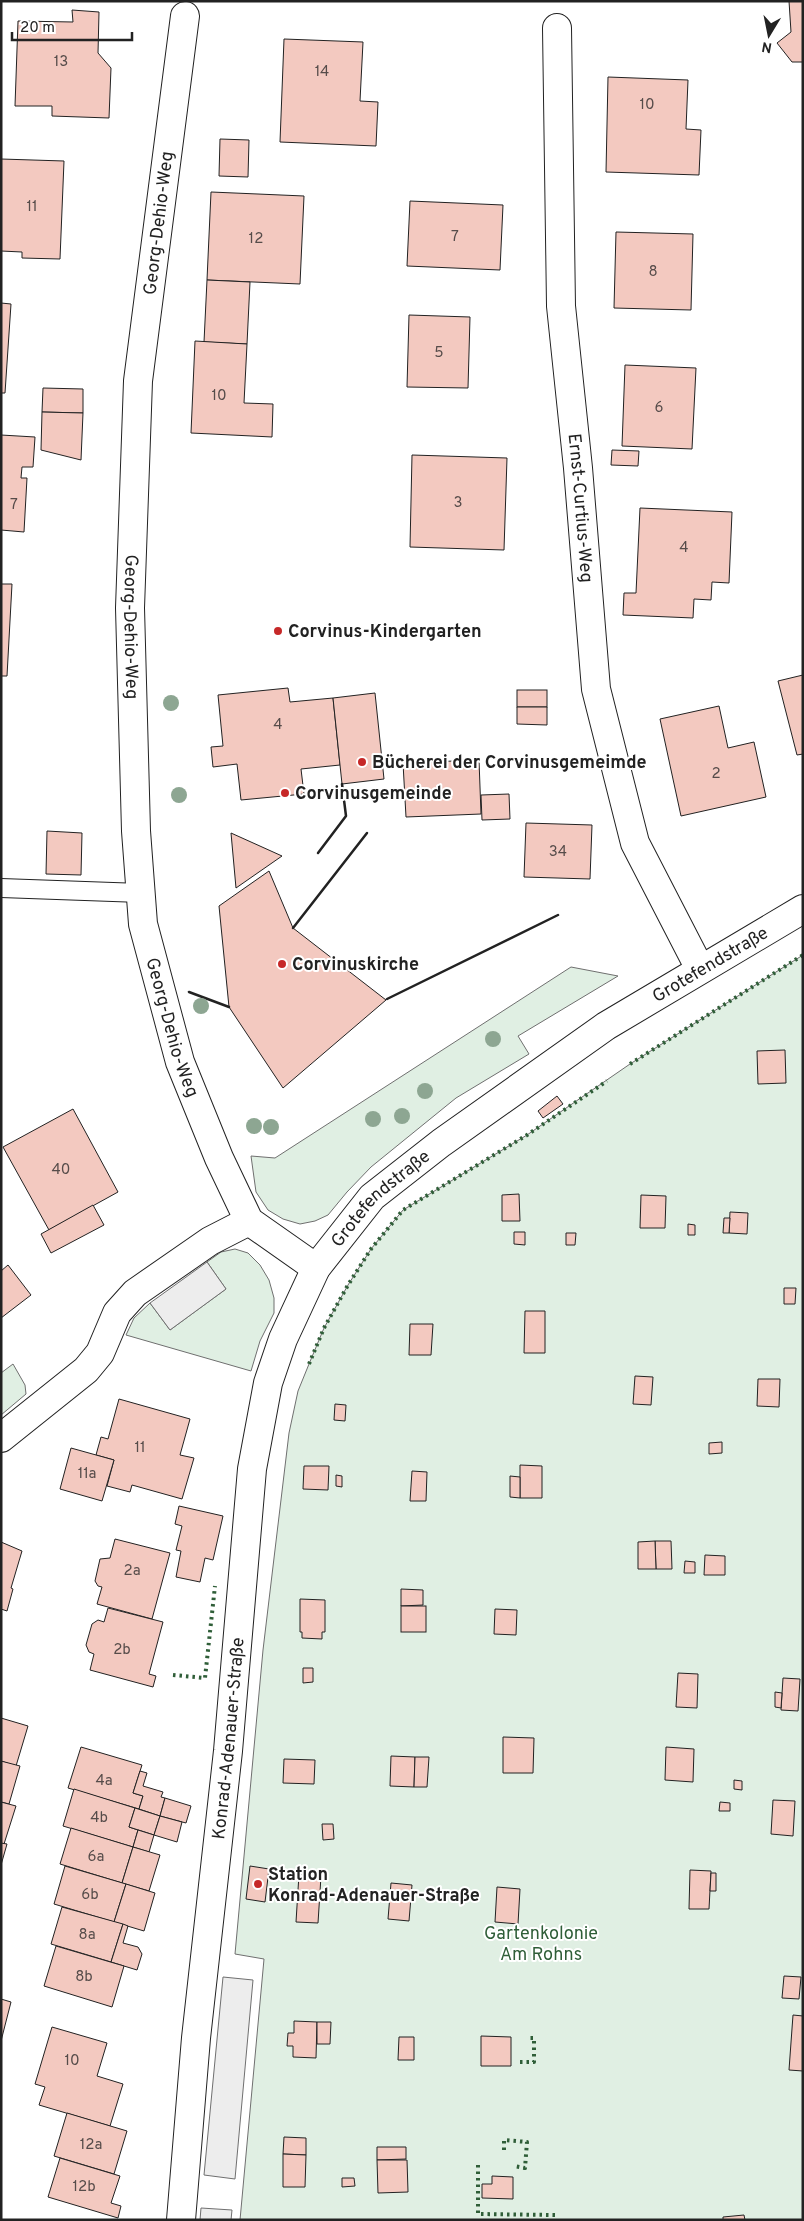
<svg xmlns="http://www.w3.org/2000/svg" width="804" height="2221" viewBox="0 0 804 2221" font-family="Overpass,sans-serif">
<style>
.green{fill:#e0efe3;stroke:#6f6f6f}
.parking{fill:#ededed;stroke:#6f6f6f}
.building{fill:#f3c9c0;stroke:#222}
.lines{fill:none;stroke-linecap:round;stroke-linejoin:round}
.service-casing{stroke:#222;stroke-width:20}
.minor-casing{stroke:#222;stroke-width:30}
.service{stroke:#fff;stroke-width:18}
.minor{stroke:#fff;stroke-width:28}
.hedge{stroke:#2f5e38;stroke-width:4;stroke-dasharray:2.5 4;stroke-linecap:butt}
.wall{stroke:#222;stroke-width:2.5}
.tree{fill:#8da692}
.poi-dot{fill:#c62828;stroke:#fff;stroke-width:2}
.labels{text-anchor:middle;stroke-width:4;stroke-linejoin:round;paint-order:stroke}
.number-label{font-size:15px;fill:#564c4a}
.street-label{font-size:18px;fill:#222;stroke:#fff}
.poi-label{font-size:18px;font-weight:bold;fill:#222;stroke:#fff;text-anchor:start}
.park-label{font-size:18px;fill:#2f5e38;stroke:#fff}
</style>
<rect width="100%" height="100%" fill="#fff"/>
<g class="green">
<path d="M803,955V2220H240L264,1959L235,1954L263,1650L289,1433L298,1391L309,1364L324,1328L348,1285L371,1249L403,1210L527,1135L630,1064Z"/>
<path d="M571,967L618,976L518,1036L529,1054L456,1098L371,1167L347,1192L328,1215L315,1221L300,1224L283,1219L268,1210L256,1192L251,1156L275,1158Z"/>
<path d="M235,1249L248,1253L260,1265L269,1280L274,1298V1313L260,1341L251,1371L126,1335L134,1318L150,1303L170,1330L226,1289L207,1262L221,1252Z"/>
<path d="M13,1364L25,1385L26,1394L1,1415V1373Z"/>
</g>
<g class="parking">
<path d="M207,1262L226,1289L170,1330L150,1303Z"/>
<path d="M223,1977L253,1980L235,2179L204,2175Z"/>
<path d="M201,2208L232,2210L231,2220H200Z"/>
</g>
<g class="building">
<path d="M789,1H803V62H792L777,43L791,32Z"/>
<path d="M72,10L99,12L98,53L111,68L109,118L52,116V106H15L18,21L73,22Z"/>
<path d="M284,39L363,42L360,101L378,102L376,146L280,142Z"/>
<path d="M608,77L688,80L686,129L701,130L699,175L606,172Z"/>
<path d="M220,139L249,140L248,177L219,176Z"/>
<path d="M1,159L64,161L60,259L22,258V252L1,251Z"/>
<path d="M211,192L304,196L300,284L207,280Z"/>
<path d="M410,201L503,205L500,270L407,266Z"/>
<path d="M616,232L693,234L691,310L614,308Z"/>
<path d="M207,280L250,282L247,344L204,342Z"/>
<path d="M1,303L11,304L5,393H1Z"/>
<path d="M409,315L470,317L468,388L407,387Z"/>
<path d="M195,341L247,344L244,403L273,404L272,437L191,433Z"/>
<path d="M625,365L696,368L692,449L622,446Z"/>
<path d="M43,388L83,389V413L42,412Z"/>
<path d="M42,412L83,413L81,460L41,450Z"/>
<path d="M1,435L35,437L33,467H22L21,478H27L24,532L1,530Z"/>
<path d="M612,450L639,451L638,466L611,465Z"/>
<path d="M412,455L507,458L504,550L410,547Z"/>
<path d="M640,508L732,512L729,583L712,582L711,600L694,599L693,618L623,615L624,593H636Z"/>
<path d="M1,584H12L7,676H1Z"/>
<path d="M803,675V754L797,755L778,681Z"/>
<path d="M288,688L290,702L333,698L340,765L301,769L304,794L241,800L237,764L213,767L211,747L223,746L218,695Z"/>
<rect x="517" y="690" width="30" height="17"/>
<path d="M375,693L384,779L342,784L333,698Z"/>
<path d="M719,706L728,748L754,742L766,797L681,816L660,719Z"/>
<path d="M517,707H547V725L517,724Z"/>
<path d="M479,760L481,814L406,817L403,763Z"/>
<path d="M509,794L510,819L482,820L481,795Z"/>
<path d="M526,823L592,825L590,879L524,877Z"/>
<path d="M47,831L82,833L81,875L46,874Z"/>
<path d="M231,833L282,856L236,888Z"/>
<path d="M269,871L293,928L386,1000L283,1088L229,1007L219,906Z"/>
<path d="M785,1050L786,1083L758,1084L757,1051Z"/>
<path d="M557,1096L563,1104L543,1118L538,1111Z"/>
<path d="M73,1109L118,1192L49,1230L3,1147Z"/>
<path d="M519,1194L520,1221H502V1195Z"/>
<path d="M641,1195L666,1196L665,1228H640Z"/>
<path d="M93,1205L104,1225L51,1253L41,1234Z"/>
<path d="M730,1212L748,1213L747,1234L729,1233Z"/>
<path d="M724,1218H730L729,1233H723Z"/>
<path d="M688,1224L695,1225V1235H688Z"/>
<path d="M514,1232H525V1245L514,1244Z"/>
<path d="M566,1233H576L575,1245H566Z"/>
<path d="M8,1265L31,1295L1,1318V1271Z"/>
<path d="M784,1288H796L795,1304H784Z"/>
<path d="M525,1311H545V1353H524Z"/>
<path d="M410,1324H433L431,1355H409Z"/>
<path d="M635,1376L653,1377L651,1405L633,1404Z"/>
<path d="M758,1379H780L779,1407L757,1406Z"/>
<path d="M119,1399L190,1419L180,1455L194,1458L182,1499L132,1485L130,1492L107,1486L114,1460L96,1455L101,1437L108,1439Z"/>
<path d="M335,1404L346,1405L345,1421L334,1420Z"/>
<path d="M722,1442V1453L709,1454V1443Z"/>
<path d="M71,1448L114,1460L102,1501L60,1489Z"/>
<path d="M520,1465L542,1466V1498H520Z"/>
<path d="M304,1466H329L328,1490L303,1489Z"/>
<path d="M412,1471L427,1472L426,1501H410Z"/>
<path d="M336,1475L342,1476V1487L336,1486Z"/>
<path d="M510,1476L520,1477V1498L510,1497Z"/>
<path d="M179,1506L223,1516L213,1560L205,1558L200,1582L176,1577L181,1551L176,1550L182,1526L175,1524Z"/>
<path d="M115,1539L170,1553L152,1619L97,1604L102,1587L98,1586L95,1581L100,1559L110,1558Z"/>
<path d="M655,1541H671L672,1569H656Z"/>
<path d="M655,1541L656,1569H638V1542Z"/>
<path d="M1,1542L22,1551L11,1588L13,1589L7,1611L1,1609Z"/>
<path d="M705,1555L725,1556V1575H704Z"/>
<path d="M685,1561L695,1562V1573H684Z"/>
<path d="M401,1589L423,1590V1605L401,1606Z"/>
<path d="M300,1599L325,1600V1632H322V1639L302,1638V1632H300Z"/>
<rect x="401" y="1606" width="25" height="26"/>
<path d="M108,1608L163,1622L149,1674L156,1676L153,1687L90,1670L94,1654L89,1652L86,1645L92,1624L98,1620L104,1622Z"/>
<path d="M495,1609L517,1610L516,1635L494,1634Z"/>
<path d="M303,1668H313V1682L303,1683Z"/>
<path d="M678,1673L698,1674L697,1708L676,1707Z"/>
<path d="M783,1678L800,1679L798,1711L781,1710Z"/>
<path d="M775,1692L782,1693L781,1708L775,1707Z"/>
<path d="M1,1718L28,1726L16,1766L1,1761Z"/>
<path d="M503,1737L534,1738L533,1773H503Z"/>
<path d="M81,1747L142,1765L133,1793L143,1796L139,1809L68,1788Z"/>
<path d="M666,1747L694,1749L693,1782L665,1780Z"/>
<path d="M391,1756L415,1757L414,1787L390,1786Z"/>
<path d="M415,1757H429L427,1787H414Z"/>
<path d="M284,1759L315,1760L314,1784L283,1783Z"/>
<path d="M1,1761L20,1766L9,1804L1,1802Z"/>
<path d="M140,1771L147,1773L143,1786L163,1792L161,1797L165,1798L160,1816L139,1809L143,1796L133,1793Z"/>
<path d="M734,1780L742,1781V1790L734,1789Z"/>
<path d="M74,1789L135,1808L129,1827L138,1830L133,1847L63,1826Z"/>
<path d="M165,1798L191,1806L186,1823L160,1816Z"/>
<path d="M773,1800L795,1801L793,1836L771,1834Z"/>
<path d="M1,1802L16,1806L4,1844L1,1843Z"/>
<path d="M720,1802L730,1803V1811H719Z"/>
<path d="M135,1808L160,1816L154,1835L129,1827Z"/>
<path d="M160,1816L182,1822L177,1842L154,1835Z"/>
<path d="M322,1824H333L334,1839L323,1840Z"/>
<path d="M71,1828L133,1847L122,1883L60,1864Z"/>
<path d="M138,1830L154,1835L149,1852L133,1847Z"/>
<path d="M1,1843L7,1844L1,1865Z"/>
<path d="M133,1847L160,1855L149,1891L122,1883Z"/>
<path d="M65,1866L126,1884L114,1922L54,1904Z"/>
<path d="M250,1866L269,1869L265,1902L246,1899Z"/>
<path d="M690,1870L711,1871L709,1909H689Z"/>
<path d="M711,1873H716V1891H710Z"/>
<path d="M299,1874L321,1876L318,1923L296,1922Z"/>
<path d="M391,1883L412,1885L409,1921L388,1919Z"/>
<path d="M126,1884L155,1893L144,1931L114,1922Z"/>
<path d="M497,1887L520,1889L518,1924L495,1922Z"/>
<path d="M62,1907L123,1924L111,1962L51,1944Z"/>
<path d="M123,1924L128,1926L123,1943L138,1947L142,1954L137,1970L111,1962Z"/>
<path d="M56,1946L124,1966L112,2007L44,1986Z"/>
<path d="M784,1976L801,1977L799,1999L782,1998Z"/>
<path d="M1,1999L11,2002L1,2041Z"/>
<path d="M793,2015L803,2016V2071L789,2070Z"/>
<path d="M294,2021L317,2022L316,2058L293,2057V2046H287L288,2033H294Z"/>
<path d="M317,2022H331L330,2044H317Z"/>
<path d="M52,2027L107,2043L97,2076L123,2084L110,2126L39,2105L45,2087L35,2084Z"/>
<path d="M481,2036L511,2037V2066H481Z"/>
<path d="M399,2037H414V2060H398Z"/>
<path d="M67,2113L127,2131L114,2174L54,2156Z"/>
<path d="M284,2137L306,2138V2155L283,2154Z"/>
<path d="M377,2147H406V2159L377,2160Z"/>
<path d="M283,2154L306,2155L305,2187H283Z"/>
<path d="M60,2158L120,2176L111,2203L121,2206L118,2218L48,2197Z"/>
<path d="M377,2160H407L408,2192L378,2193Z"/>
<path d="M492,2176L513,2177V2199L482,2198V2184H492Z"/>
<path d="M342,2178H354L355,2186L342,2187Z"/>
<path d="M744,2215L745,2220H723V2217Z"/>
</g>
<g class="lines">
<defs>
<path id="service" d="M1,888L141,893"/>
<g id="minor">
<path id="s1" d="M185,16L138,381L130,608L136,831L143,924L180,1062L219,1158L249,1221L316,1268"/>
<path id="s2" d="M557,28L561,306L578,468L596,689L635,843L700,969"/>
<path d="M1,1438L86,1370L100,1353L117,1313L135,1293L210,1241L249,1221"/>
<path id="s3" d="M181,2220L196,2038L228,1751L252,1469L268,1383L283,1339L316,1268L372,1197L441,1143L606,1026L803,909"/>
</g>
</defs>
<use href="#service" class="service-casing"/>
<use href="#minor" class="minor-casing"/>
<use href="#service" class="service"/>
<use href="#minor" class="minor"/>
<g class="hedge">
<path d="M630,1064L803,955"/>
<path d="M309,1364L324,1328L348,1285L371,1249L403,1210L527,1135L607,1081"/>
<path d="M173,1675L205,1678L215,1586"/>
<path d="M520,2062H534V2038H528"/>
<path d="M504,2150V2140L527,2142L525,2168L514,2166"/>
<path d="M478,2165V2214L555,2215"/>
</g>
<g class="wall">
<path d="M318,853L346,816L342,784"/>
<path d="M293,928L367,833"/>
<path d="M189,992L229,1007"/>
<path d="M387,999L558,915"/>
</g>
</g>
<g class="tree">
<circle cx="171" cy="703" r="8"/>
<circle cx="179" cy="795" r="8"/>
<circle cx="201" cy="1006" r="8"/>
<circle cx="493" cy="1039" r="8"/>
<circle cx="425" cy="1091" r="8"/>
<circle cx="402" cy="1116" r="8"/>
<circle cx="373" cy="1119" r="8"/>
<circle cx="254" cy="1126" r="8"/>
<circle cx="271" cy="1127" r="8"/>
</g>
<g class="poi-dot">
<circle cx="278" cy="631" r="5"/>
<circle cx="362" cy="762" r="5"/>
<circle cx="285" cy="793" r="5"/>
<circle cx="282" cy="964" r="5"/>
<circle cx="258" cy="1884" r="5"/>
</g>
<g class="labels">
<g class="number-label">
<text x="61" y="66">13</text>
<text x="322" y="76">14</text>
<text x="647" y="109">10</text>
<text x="32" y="211">11</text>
<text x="455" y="241">7</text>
<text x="256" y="243">12</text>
<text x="653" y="276">8</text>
<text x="439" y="357">5</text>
<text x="219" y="400">10</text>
<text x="659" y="412">6</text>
<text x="458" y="507">3</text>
<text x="14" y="509">7</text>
<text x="684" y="552">4</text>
<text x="278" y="729">4</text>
<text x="716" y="778">2</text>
<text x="558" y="856">34</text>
<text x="61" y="1174">40</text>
<text x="140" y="1452">11</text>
<text x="87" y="1478">11a</text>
<text x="132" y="1575">2a</text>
<text x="122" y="1654">2b</text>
<text x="104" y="1785">4a</text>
<text x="99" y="1822">4b</text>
<text x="96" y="1861">6a</text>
<text x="90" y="1899">6b</text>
<text x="87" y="1939">8a</text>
<text x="84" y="1981">8b</text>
<text x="72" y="2065">10</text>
<text x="91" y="2149">12a</text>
<text x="84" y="2191">12b</text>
</g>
<g class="street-label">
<text transform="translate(158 223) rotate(-83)" y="6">Georg-Dehio-Weg</text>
<text dy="6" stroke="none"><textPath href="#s2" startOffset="481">Ernst-Curtius-Weg</textPath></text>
<text dy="6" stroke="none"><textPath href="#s1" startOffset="614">Georg-Dehio-Weg</textPath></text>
<text dy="6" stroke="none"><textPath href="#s3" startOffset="1468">Grotefendstraße</textPath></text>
<text dy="6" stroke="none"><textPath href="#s1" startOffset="1019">Georg-Dehio-Weg</textPath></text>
<text dy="6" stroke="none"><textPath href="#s3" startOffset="1062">Grotefendstraße</textPath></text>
<text dy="6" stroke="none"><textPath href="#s3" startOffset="484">Konrad-Adenauer-Straße</textPath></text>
</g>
<g class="poi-label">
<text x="288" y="637">Corvinus-Kindergarten</text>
<text x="372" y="768">Bücherei der Corvinusgemeimde</text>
<text x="295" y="799">Corvinusgemeinde</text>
<text x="292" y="970">Corvinuskirche</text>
<text x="268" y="1880">Station<tspan x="268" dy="21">Konrad-Adenauer-Straße</tspan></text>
</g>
<g class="park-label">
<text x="541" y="1939">Gartenkolonie<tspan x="541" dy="21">Am Rohns</tspan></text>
</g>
</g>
<rect width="804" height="2221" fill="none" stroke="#222222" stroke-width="5"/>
<g transform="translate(769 35) rotate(190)" stroke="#ffffff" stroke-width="4" paint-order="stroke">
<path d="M0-4L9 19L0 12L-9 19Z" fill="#222222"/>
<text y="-8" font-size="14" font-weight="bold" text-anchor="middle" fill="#222222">N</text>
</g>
<path d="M12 32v8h120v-8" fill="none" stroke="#222222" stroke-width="2.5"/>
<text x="20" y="32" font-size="15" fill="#222222" stroke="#ffffff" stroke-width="4" paint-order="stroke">20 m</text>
</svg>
